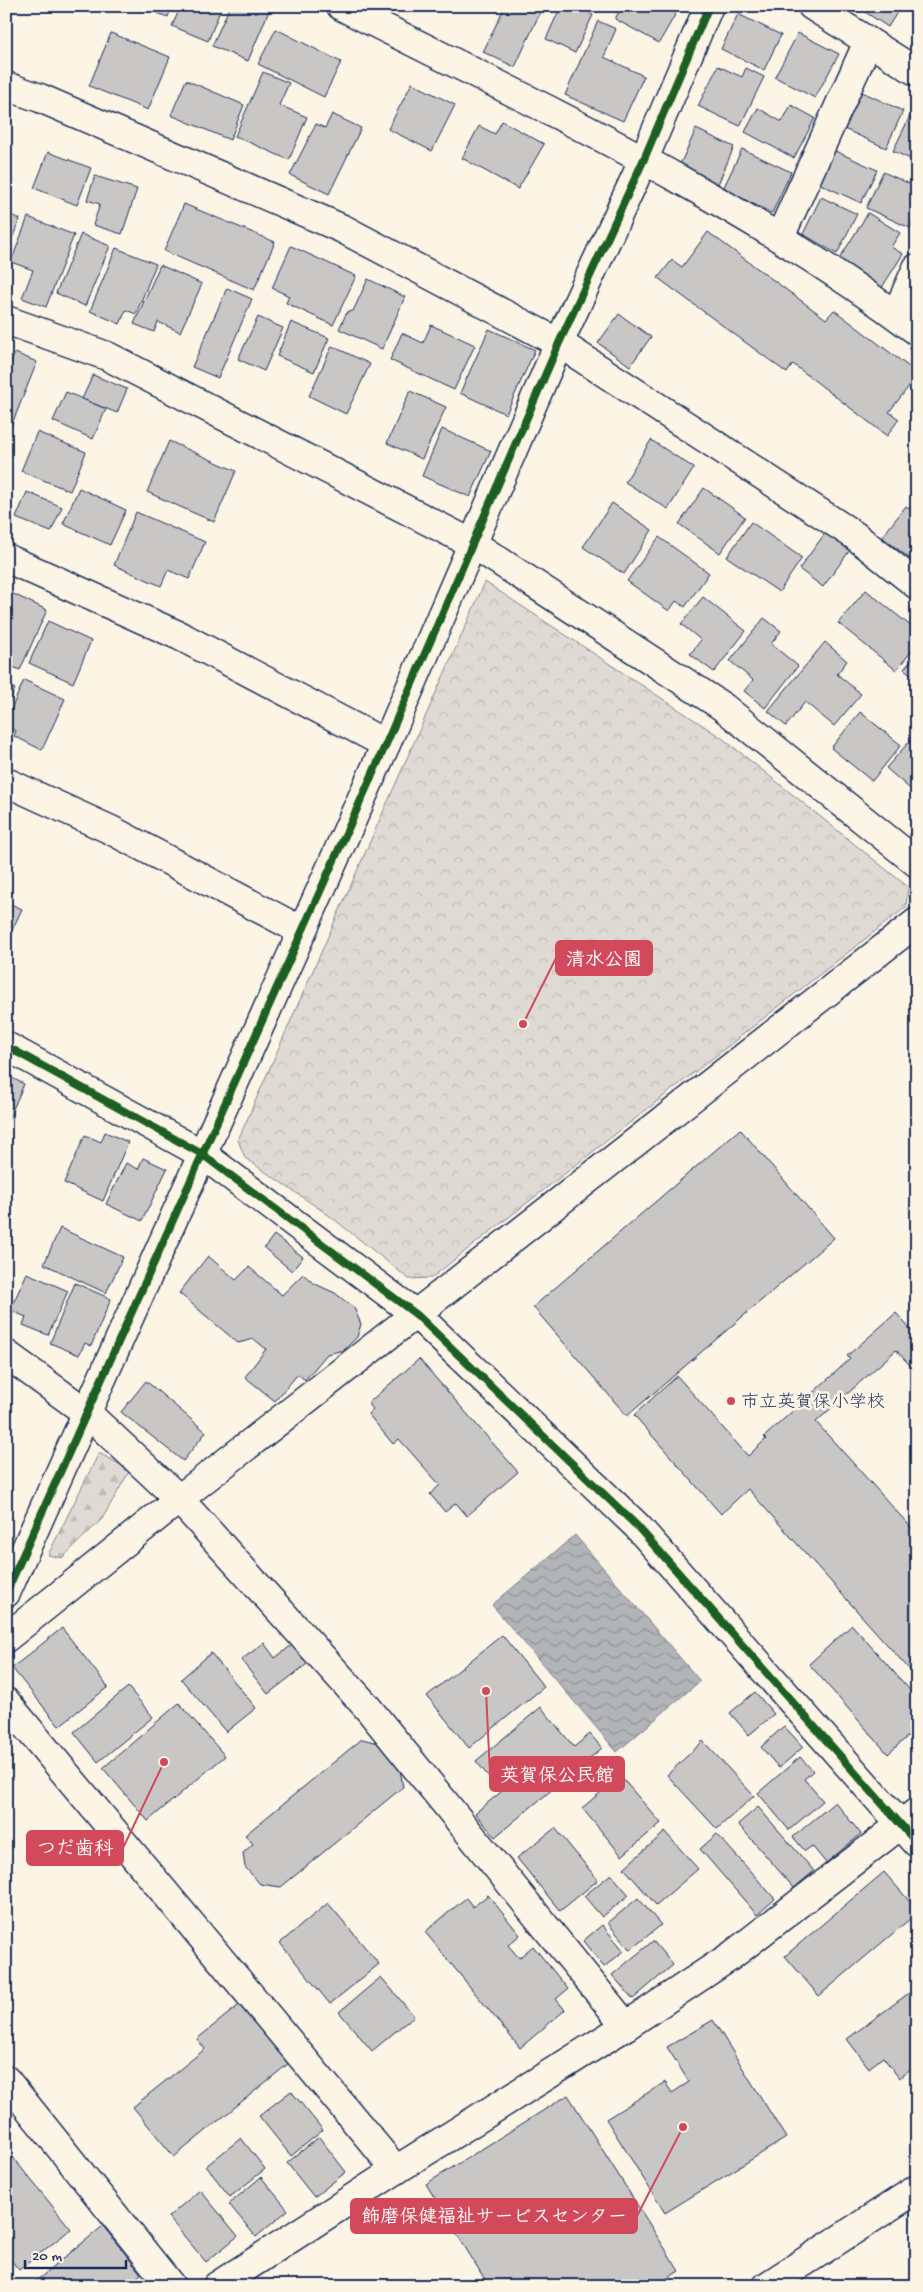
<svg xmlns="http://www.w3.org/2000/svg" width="923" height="2292" viewBox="0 0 923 2292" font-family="'Gochi Hand','Klee One',sans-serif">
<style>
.forest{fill:url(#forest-firs);stroke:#7d8599}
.park{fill:url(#park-crowns);stroke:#7d8599}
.water{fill:url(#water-waves);stroke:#767f94}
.building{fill:#c8c7c6;stroke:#1b2f5e}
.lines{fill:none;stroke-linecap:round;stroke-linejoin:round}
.street-casing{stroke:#1b2f5e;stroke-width:31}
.secondary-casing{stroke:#1b2f5e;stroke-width:31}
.street{stroke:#fcf5e5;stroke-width:28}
.secondary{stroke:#fcf5e5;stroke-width:28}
.cycleway-casing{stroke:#fcf5e5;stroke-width:11}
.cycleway{stroke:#1b5e20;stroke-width:8}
.poi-dot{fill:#d1495b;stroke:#fcf5e5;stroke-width:2}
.labels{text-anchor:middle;stroke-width:5;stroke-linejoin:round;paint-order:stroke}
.poi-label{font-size:18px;fill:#1b2f5e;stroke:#fcf5e5;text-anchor:start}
.leader{fill:none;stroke:#d1495b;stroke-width:2}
.callout-dot{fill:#d1495b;stroke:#fcf5e5;stroke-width:2}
.callout{fill:#d1495b;stroke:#d1495b;stroke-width:2}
.callout-label{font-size:19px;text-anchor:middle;font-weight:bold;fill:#fff}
</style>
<defs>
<pattern id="forest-firs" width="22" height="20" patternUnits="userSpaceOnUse" patternTransform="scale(1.25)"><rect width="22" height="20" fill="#dfdbd4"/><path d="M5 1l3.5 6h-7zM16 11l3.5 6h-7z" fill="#bfbcb8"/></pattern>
<pattern id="park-crowns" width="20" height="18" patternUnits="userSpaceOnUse" patternTransform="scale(1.25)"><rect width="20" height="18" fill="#dfdbd4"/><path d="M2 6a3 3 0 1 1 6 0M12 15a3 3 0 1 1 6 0" fill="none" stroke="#bfbcb8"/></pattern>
<pattern id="water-waves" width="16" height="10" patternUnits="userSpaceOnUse" patternTransform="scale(1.25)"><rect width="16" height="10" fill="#b2b4b8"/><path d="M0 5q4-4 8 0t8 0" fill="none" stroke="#909399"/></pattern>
</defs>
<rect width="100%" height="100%" fill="#fcf5e5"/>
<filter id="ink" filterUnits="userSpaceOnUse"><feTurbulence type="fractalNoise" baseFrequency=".02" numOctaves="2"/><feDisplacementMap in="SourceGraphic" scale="10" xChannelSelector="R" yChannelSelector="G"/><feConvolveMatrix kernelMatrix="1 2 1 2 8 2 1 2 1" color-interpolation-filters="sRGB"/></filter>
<g filter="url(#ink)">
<path class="forest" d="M99,1453L130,1470L102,1519L62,1558L48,1555Z"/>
<path class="park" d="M485,582L722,738L908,887L906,907L431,1278L409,1279L330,1216L245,1158L238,1140Z"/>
<path class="water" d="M575,1535L700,1681L617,1752L492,1605Z"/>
<g class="building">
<path d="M139,6H172L168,17Z"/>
<path d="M181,6H222L208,41L172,26Z"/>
<path d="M230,6H271L248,61L212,46Z"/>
<path d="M505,6H543L515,67L483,52Z"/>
<path d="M561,6H574L593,15L575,53L546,39Z"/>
<path d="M622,6H680L659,43L615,19Z"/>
<path d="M856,6H901L888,27Z"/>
<path d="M908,6H917V16L907,10Z"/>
<path d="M738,14L781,35L764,70L721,49Z"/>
<path d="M598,21L616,29L604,57L644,76L623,121L565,95Z"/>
<path d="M276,29L341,62L324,97L258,64Z"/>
<path d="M111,33L170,57L148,110L89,86Z"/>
<path d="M798,33L839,54L815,98L775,77Z"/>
<path d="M718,66L742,77L746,68L764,77L740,126L698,106Z"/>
<path d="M263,72L289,83L279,105L307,117L289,160L235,136Z"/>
<path d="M186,80L244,105L230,140L171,115Z"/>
<path d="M412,83L455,105L432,151L388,129Z"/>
<path d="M860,91L903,111L886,148L842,128Z"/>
<path d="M791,105L815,118L794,158L745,132L758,108L782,122Z"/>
<path d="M332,114L361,128L329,194L290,175L316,124L325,128Z"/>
<path d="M910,116L917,119V162L893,151Z"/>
<path d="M502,121L544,144L518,189L462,158L479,126L495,134Z"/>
<path d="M696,129L734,147L718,184L679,167Z"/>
<path d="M742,149L791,172L772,213L723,189Z"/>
<path d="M833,150L877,170L861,203L818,183Z"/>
<path d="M48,152L91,168L77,205L34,188Z"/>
<path d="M883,172L917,187V214L910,228L866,208Z"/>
<path d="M95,176L137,189L122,234L93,225L100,204L87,200Z"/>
<path d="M821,197L857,214L837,254L803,234Z"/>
<path d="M184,204L275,242L254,290L164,251Z"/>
<path d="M6,213L20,219L6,253Z"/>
<path d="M868,213L900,233L891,247L903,254L881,289L838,261Z"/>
<path d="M28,217L74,235L46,307L22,298L33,270L11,262Z"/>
<path d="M708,232L826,319L834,310L917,373V376L889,412L899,419L887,436L793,364L787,373L658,278L672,260L682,267Z"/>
<path d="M81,234L110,246L85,306L56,293Z"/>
<path d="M291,246L356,276L333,325L286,303L289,296L272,288Z"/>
<path d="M116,248L156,264L136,314L126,310L120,324L90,311Z"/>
<path d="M160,265L202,284L180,332L158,322L154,332L134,324Z"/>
<path d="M368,279L405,297L382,349L339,329L347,312L353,311Z"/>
<path d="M227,288L252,299L218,378L192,367Z"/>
<path d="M619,314L651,337L630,366L598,343Z"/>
<path d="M258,317L283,328L264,371L238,359Z"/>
<path d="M291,322L329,338L314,372L277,356Z"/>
<path d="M431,325L475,345L454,390L390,360L402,333L423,343Z"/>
<path d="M489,329L535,350L506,414L460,393Z"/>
<path d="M332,346L370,364L346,414L309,396Z"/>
<path d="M15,353L37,362L10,429L6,427V374Z"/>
<path d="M93,375L127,389L117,413L82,399Z"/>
<path d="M410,391L446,407L422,459L387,443Z"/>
<path d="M66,392L106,409L93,439L53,421Z"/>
<path d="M442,429L491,451L470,497L422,476Z"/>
<path d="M37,432L86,452L70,491L21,471Z"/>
<path d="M651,440L694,468L668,509L625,482Z"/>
<path d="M169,441L236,471L214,522L147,492Z"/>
<path d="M79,488L126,510L110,545L63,524Z"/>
<path d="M704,488L745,517L720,553L679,524Z"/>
<path d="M27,492L62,507L51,532L16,518Z"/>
<path d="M612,503L652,530L624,574L583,547Z"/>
<path d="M906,506L917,514V564L882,537Z"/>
<path d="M136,512L205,542L189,579L168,570L161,586L114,565Z"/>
<path d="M751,522L802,558L779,592L727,557Z"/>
<path d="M826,532L850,550L823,587L799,569Z"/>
<path d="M659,537L709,573L685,607L676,601L669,611L627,581Z"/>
<path d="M866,590L917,631V645L896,670L838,623Z"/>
<path d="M7,591L47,610L20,670L6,664Z"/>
<path d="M703,597L746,631L714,672L690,654L701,640L681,624Z"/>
<path d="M764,618L781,631L771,644L798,666L765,708L744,691L753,680L730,661Z"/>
<path d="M48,621L91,641L73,683L29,663Z"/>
<path d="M825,642L847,661L837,674L861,694L834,726L805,702L786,726L768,711Z"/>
<path d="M917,654V679L904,669Z"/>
<path d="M24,680L65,699L42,750L14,736L16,731L6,726V721Z"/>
<path d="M6,685L15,689L6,709Z"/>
<path d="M860,712L901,745L872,781L831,748Z"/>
<path d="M916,734L917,735V795L886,768Z"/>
<path d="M6,902L22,909L6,943Z"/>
<path d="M6,1075L24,1084L6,1125Z"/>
<path d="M740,1129L834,1238L627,1416L533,1307Z"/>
<path d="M105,1132L128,1142L103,1201L64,1183L85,1135L101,1142Z"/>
<path d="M143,1158L167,1169L142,1221L106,1204L126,1163L138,1169Z"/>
<path d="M60,1228L123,1257L106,1293L44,1264Z"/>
<path d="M274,1235L303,1257L292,1271L264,1248Z"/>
<path d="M208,1256L236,1280L249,1267L282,1295L303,1274L313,1283L335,1293L354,1308L361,1324L357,1337L344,1350L327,1354L305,1380L298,1374L275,1401L245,1377L266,1349L254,1339L238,1343L179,1293Z"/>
<path d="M27,1273L68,1291L48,1335L23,1325L26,1317L10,1310Z"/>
<path d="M75,1283L111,1299L91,1346L85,1343L79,1355L50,1343Z"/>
<path d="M896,1313L917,1337V1373L896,1350L816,1422L917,1534V1678L748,1489L721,1514L634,1415L677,1376L748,1456L766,1439L764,1437L850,1359L847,1356Z"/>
<path d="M419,1359L518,1472L467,1516L456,1503L445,1512L430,1494L440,1485L399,1439L393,1444L368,1414L373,1409L368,1403Z"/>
<path d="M146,1381L206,1432L183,1461L121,1412Z"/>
<path d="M852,1625L917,1698V1728L888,1754L809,1664Z"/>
<path d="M62,1628L108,1687L59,1726L12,1668Z"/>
<path d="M502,1635L544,1687L469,1748L427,1696Z"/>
<path d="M264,1643L275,1658L292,1645L307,1664L268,1694L241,1660Z"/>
<path d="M211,1653L256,1708L226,1732L181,1679Z"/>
<path d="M128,1687L153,1717L98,1762L74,1732Z"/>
<path d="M755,1692L774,1714L749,1735L730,1713Z"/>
<path d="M179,1703L225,1756L148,1821L103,1768Z"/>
<path d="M541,1707L574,1747L590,1734L602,1748L495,1837L475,1813L501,1792L476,1761Z"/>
<path d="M784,1726L803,1747L779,1768L761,1747Z"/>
<path d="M362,1739L383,1744L399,1764L403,1787L281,1887L260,1884L245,1867L243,1853L253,1844L245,1835Z"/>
<path d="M703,1741L754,1796L717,1829L667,1775Z"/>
<path d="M800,1757L813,1771L804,1779L823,1801L789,1830L758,1793Z"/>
<path d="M620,1776L661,1823L622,1856L582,1808Z"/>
<path d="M835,1802L861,1834L826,1863L812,1846L805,1851L793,1837Z"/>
<path d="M758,1807L814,1871L794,1888L738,1824Z"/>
<path d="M555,1828L598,1880L560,1911L517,1858Z"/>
<path d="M665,1832L698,1869L656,1905L624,1868Z"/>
<path d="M717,1834L775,1899L757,1915L700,1849Z"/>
<path d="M884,1872L917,1910V1913L819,1996L785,1956Z"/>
<path d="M611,1874L629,1895L602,1917L584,1896Z"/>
<path d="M488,1895L520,1935L508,1945L519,1958L533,1946L568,1989L556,1999L565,2010L520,2048L425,1932L466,1898L473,1907Z"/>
<path d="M638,1898L661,1925L630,1950L608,1923Z"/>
<path d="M328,1903L379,1964L330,2004L280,1943Z"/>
<path d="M602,1925L624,1951L604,1967L583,1941Z"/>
<path d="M653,1941L673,1965L633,1999L612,1975Z"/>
<path d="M381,1977L414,2016L372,2051L339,2012Z"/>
<path d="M917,1987V2064L899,2078L883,2057L869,2068L847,2039Z"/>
<path d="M244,2001L294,2059L174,2157L133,2107L205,2049L197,2039Z"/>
<path d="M713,2020L786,2138L665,2213L606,2119L665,2082L672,2093L689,2082L667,2047Z"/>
<path d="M291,2091L323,2130L291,2156L259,2116Z"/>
<path d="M568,2095L679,2271L655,2286H489L426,2184Z"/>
<path d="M319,2137L346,2172L314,2197L287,2163Z"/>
<path d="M241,2138L265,2169L230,2197L206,2166Z"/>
<path d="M6,2149L71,2229L19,2270L6,2254Z"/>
<path d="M261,2177L288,2210L256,2237L229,2204Z"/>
<path d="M200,2190L238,2236L206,2262L168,2217Z"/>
<path d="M103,2226L141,2274L127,2286H30Z"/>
</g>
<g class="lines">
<defs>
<g id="street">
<path d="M341,6C537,105 740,198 917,331"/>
<path d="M812,6L917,72"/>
<path d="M6,86L40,98L343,229L559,343L854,535L917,585"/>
<path d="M780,237L868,42"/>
<path d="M896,315L917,268"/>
<path d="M6,320L107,356L473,544L723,707L917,863"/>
<path d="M6,558L180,636L386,744"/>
<path d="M6,782L111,830L302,931"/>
<path d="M6,1354L87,1413L179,1499L367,1707L626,2026"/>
<path d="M6,1593L386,744L559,343L644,159L709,6"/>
<path d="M6,1638L179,1499L917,922"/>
<path d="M6,1702L396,2170"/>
<path d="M6,2080L171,2286"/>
<path d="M217,2286L396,2170L626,2026L731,1956L917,1812"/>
</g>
<g id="secondary">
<path d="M6,1046L202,1154L417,1315L637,1526L917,1843"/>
<path d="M767,2286L917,2189"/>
</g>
</defs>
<use href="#street" class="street-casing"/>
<use href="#secondary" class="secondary-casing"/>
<use href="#street" class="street"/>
<use href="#secondary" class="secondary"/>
<defs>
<g id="cycleway">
<path d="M6,1046L202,1154L417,1315L637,1526L917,1843"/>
<path d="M6,1593L386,744L559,343L644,159L709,6"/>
</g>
</defs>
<use href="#cycleway" class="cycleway-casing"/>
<use href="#cycleway" class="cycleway"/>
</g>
</g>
<circle class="poi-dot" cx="731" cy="1401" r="5"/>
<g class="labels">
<g class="poi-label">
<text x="741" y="1407">市立英賀保小学校</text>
</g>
</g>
<path class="leader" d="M523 1024L556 958M486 1691L490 1774M164 1762L123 1848M683 2127L637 2216"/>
<g class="callout-dot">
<circle cx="523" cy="1024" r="5"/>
<circle cx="486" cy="1691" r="5"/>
<circle cx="164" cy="1762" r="5"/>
<circle cx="683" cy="2127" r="5"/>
</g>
<g class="callout">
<rect x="556" y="941" width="96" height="34" rx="5"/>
<rect x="490" y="1757" width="134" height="34" rx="5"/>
<rect x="27" y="1831" width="96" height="34" rx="5"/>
<rect x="351" y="2199" width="286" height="34" rx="5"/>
</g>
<g class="callout-label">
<text x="604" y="965">清水公園</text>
<text x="557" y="1781">英賀保公民館</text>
<text x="75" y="1854">つだ歯科</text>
<text x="494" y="2222">飾磨保健福祉サービスセンター</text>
</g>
<rect width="923" height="2292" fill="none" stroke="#fcf5e5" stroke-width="25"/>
<rect x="12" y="12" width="898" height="2267" fill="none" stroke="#1b2f5e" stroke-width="2" filter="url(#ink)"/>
<path d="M25 2260v8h101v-8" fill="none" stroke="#1b2f5e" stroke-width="2.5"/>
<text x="32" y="2260" font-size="15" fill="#1b2f5e" stroke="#fcf5e5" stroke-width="4" paint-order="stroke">20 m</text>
</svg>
